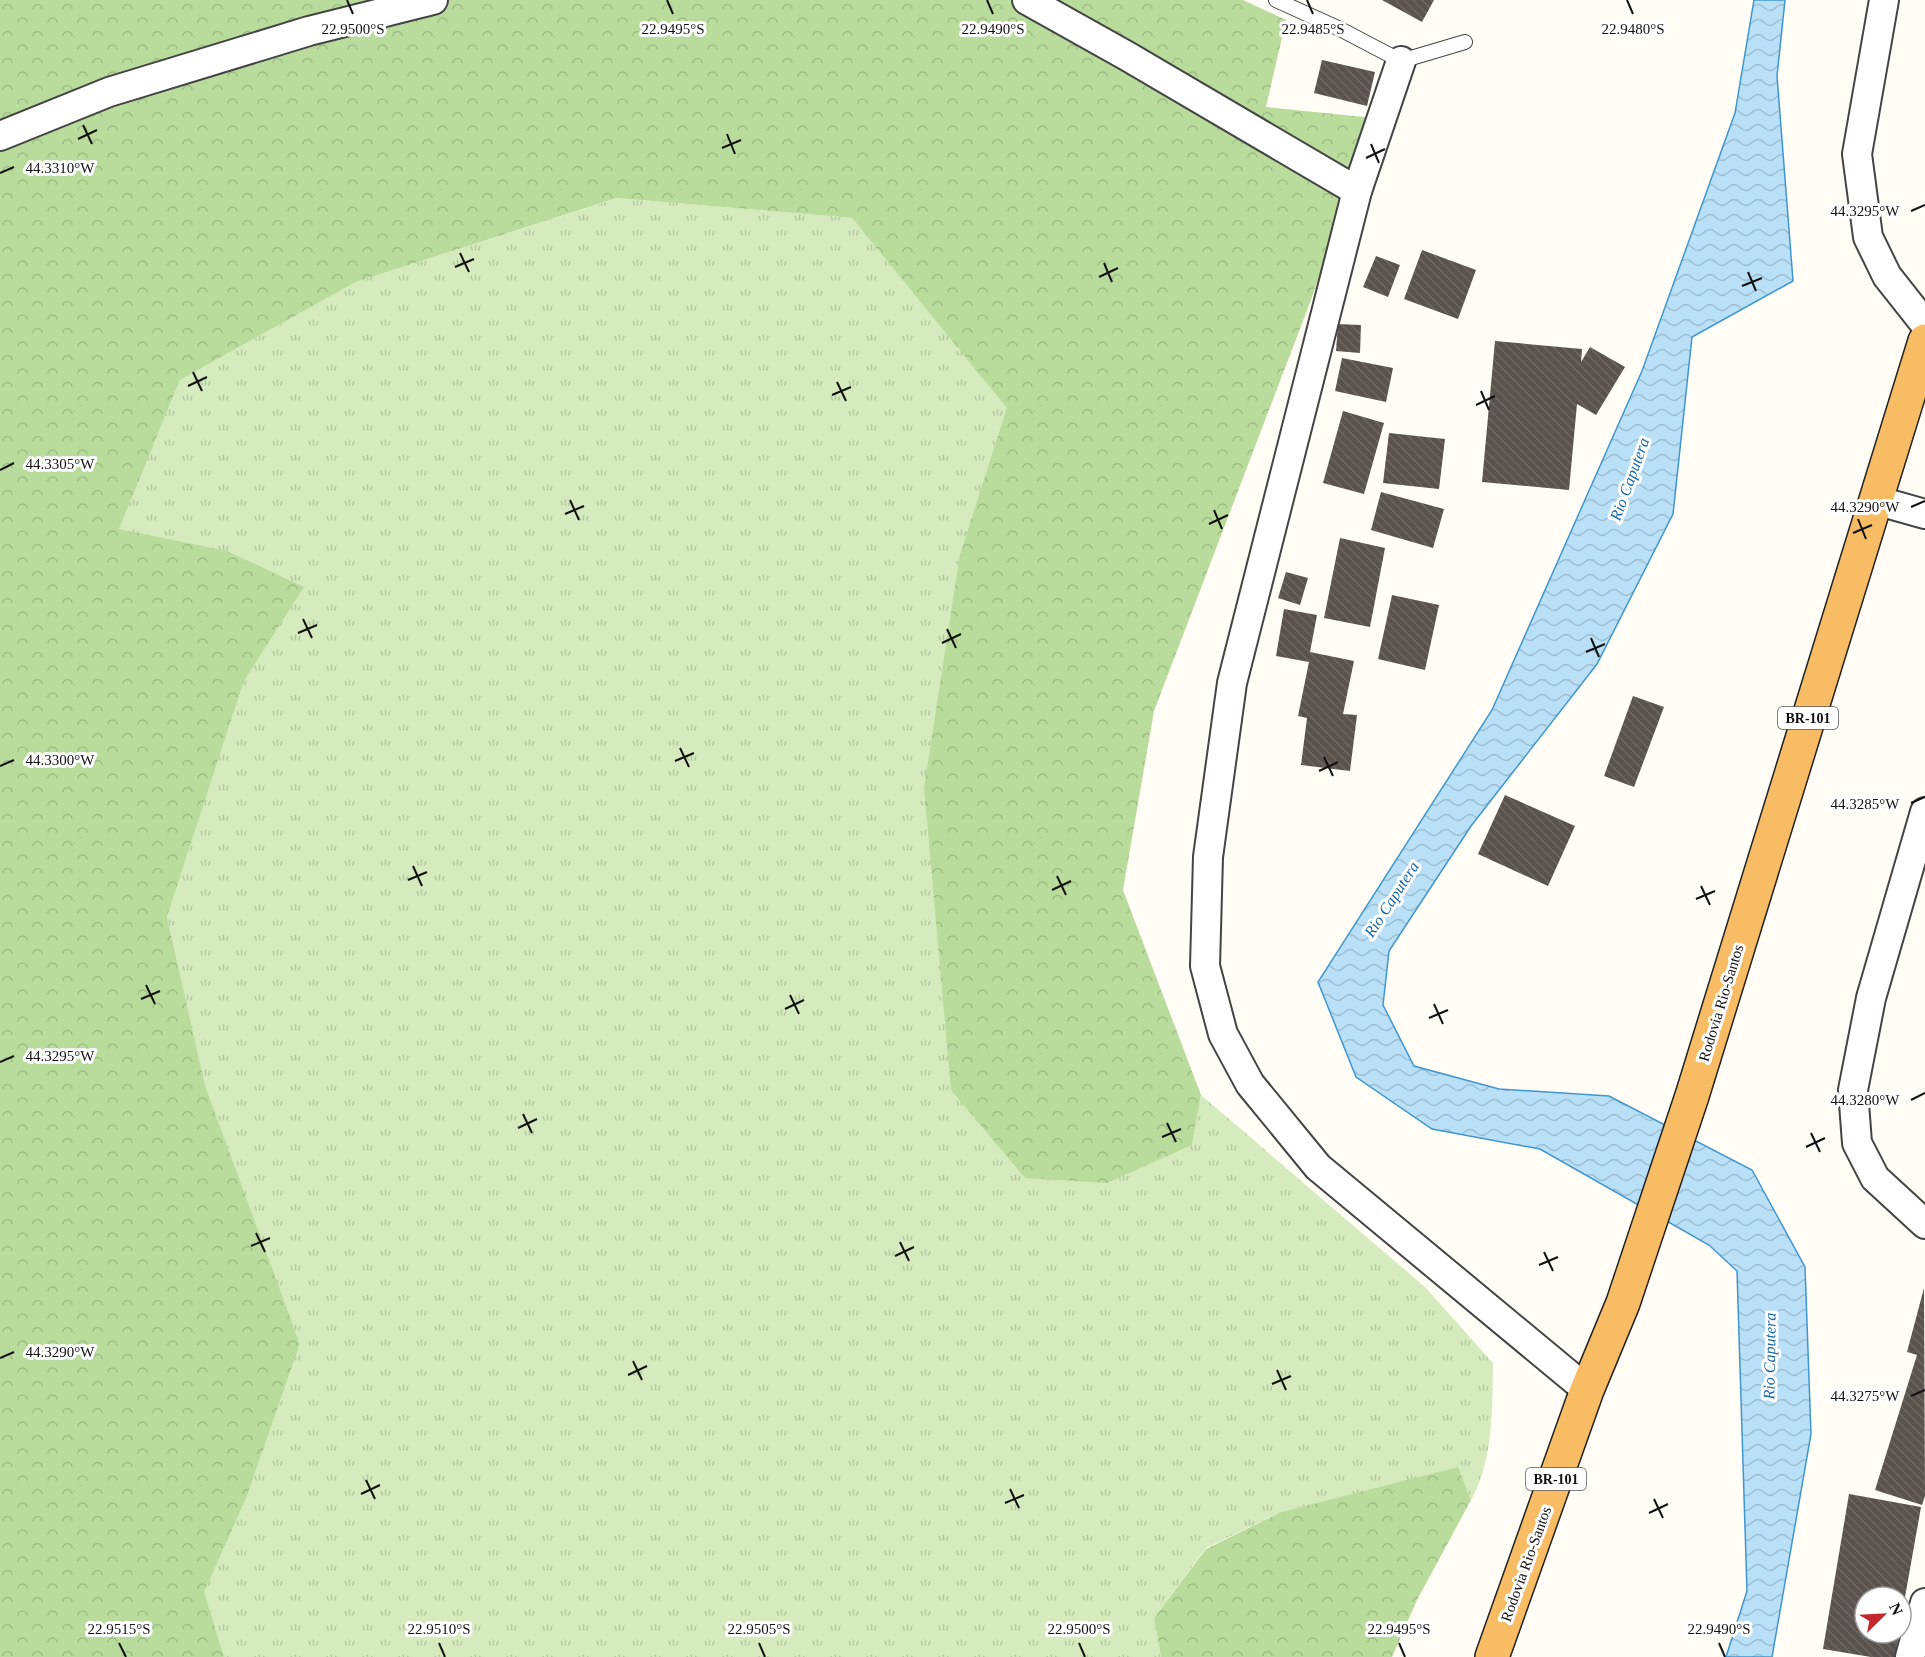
<svg xmlns="http://www.w3.org/2000/svg" width="1925" height="1657" viewBox="0 0 1925 1657" font-family="Georgia,serif">
<style>
.grass{fill:url(#grass-tufts)}
.forest{fill:url(#forest-crowns)}
.water{fill:url(#water-waves);stroke:#3f96cf;stroke-width:1.5}
.building{fill:url(#building-back-hatch)}
.lines{fill:none;stroke-linecap:round;stroke-linejoin:round}
.service-casing{stroke:#444;stroke-width:16}
.minor-casing{stroke:#444;stroke-width:32}
.trunk-casing{stroke:#222;stroke-width:36}
.service{stroke:#fff;stroke-width:14}
.minor{stroke:#fff;stroke-width:28}
.trunk{stroke:#f7bc64;stroke-width:33}
.ticks{fill:none;stroke:#111;stroke-width:2}
.labels{text-anchor:middle;stroke-width:6;stroke-linejoin:round;paint-order:stroke}
.shield{fill:#fff;stroke:#585858;stroke-width:1.5}
.shield-label{font-size:14px;font-weight:bold;fill:#111}
.street-label{font-size:15px;fill:#111;stroke:#fff}
.water-label{font-size:16px;font-style:italic;fill:#1768a6;stroke:#fff}
.ticks-label{font-size:15px;text-anchor:middle;fill:#111;stroke:#fff;stroke-width:6;stroke-linejoin:round;paint-order:stroke}
</style>
<defs>
<pattern id="grass-tufts" width="24" height="20" patternUnits="userSpaceOnUse" patternTransform="scale(1.5)"><rect width="24" height="20" fill="#d5ebbd"/><path d="M3 7l-1-3M5 7V3M7 7l1-3M15 17l-1-3M17 17v-4M19 17l1-3" fill="none" stroke="#b6c8a1"/></pattern>
<pattern id="forest-crowns" width="20" height="18" patternUnits="userSpaceOnUse" patternTransform="scale(1.5)"><rect width="20" height="18" fill="#b9dc9c"/><path d="M2 6a3 3 0 1 1 6 0M12 15a3 3 0 1 1 6 0" fill="none" stroke="#9ebc85"/></pattern>
<pattern id="water-waves" width="16" height="10" patternUnits="userSpaceOnUse" patternTransform="scale(1.5)"><rect width="16" height="10" fill="#b9e0f7"/><path d="M0 5q4-4 8 0t8 0" fill="none" stroke="#9ebfd3"/></pattern>
<pattern id="building-back-hatch" width="6" height="6" patternUnits="userSpaceOnUse" patternTransform="scale(1.5)"><rect width="6" height="6" fill="#5a524d"/><path d="M-1 5l2 2M0 0l6 6M5-1l2 2" fill="none" stroke="#6d6662"/></pattern>
</defs>
<rect width="100%" height="100%" fill="#fffdf5"/>
<path class="grass" d="M618,198L852,218L1008,408L960,554L1192,1145L1201,1095L1425,1287L1493,1363C1492,1409 1494,1459 1471,1500L1458,1468L1281,1512L1206,1548L1154,1618L1161,1657H224L203,1592L247,1496L300,1344L204,1086L167,917L244,681L303,587L118,529L180,380L356,282Z"/>
<g class="forest">
<path d="M0,0H1243L1286,20L1266,107L1374,118L1311,300L1154,711L1123,890L1201,1095L1192,1145L1107,1183L1025,1178L951,1090L924,788L960,554L1007,408L852,218L617,198L356,282L180,380L119,529L227,551L304,587L244,681L167,917L205,1086L300,1344L247,1496L204,1592L224,1657H0Z"/>
<path d="M1458,1467L1471,1500L1417,1600L1392,1657H1161L1154,1618L1206,1549L1281,1512Z"/>
</g>
<path class="water" d="M1754,0H1785L1777,76L1793,281L1692,337L1673,514L1597,664L1471,826L1389,951L1383,1005L1414,1066L1499,1089L1609,1096L1752,1170L1805,1267L1811,1434L1772,1657H1726L1747,1591L1737,1271L1709,1245L1540,1149L1432,1129L1356,1077L1318,982L1492,710L1642,371L1735,113Z"/>
<g class="building">
<path d="M1382,0H1434L1422,22Z"/>
<path d="M1322,60L1375,72L1367,106L1314,93Z"/>
<path d="M1422,250L1476,270L1458,319L1404,299Z"/>
<path d="M1376,256L1400,265L1388,297L1363,287Z"/>
<path d="M1338,324L1361,325L1360,353L1336,351Z"/>
<path d="M1495,341L1582,349L1581,362L1590,347L1625,367L1596,415L1577,404L1569,490L1482,482Z"/>
<path d="M1342,358L1393,368L1386,402L1335,391Z"/>
<path d="M1343,411L1384,423L1364,494L1323,483Z"/>
<path d="M1389,433L1445,439L1439,489L1383,483Z"/>
<path d="M1381,492L1444,509L1433,548L1371,530Z"/>
<path d="M1340,538L1385,548L1370,627L1324,618Z"/>
<path d="M1286,572L1308,578L1300,605L1278,598Z"/>
<path d="M1392,595L1439,605L1425,670L1378,659Z"/>
<path d="M1284,609L1317,615L1310,652L1354,661L1343,714L1357,715L1350,771L1301,765L1307,718L1298,716L1309,662L1276,656Z"/>
<path d="M1633,696L1664,707L1634,787L1604,776Z"/>
<path d="M1505,795L1575,826L1548,886L1478,854Z"/>
<path d="M1924,1288L1925,1496L1922,1505L1875,1490L1917,1355L1907,1352Z"/>
<path d="M1849,1494L1921,1507L1902,1614L1901,1597H1865V1633H1899L1895,1657H1871L1823,1649Z"/>
</g>
<g class="lines">
<defs>
<path id="service" d="M1276,0L1340,29L1401,61L1465,42"/>
<g id="minor">
<path d="M1027,0L1127,56L1357,191"/>
<path d="M1884,0L1857,154L1868,237L1887,276L1925,324"/>
<path d="M1401,61L1357,191L1232,683L1208,857L1205,966L1223,1034L1250,1084L1318,1167L1587,1390"/>
<path d="M0,136L109,92L309,31L433,0"/>
<path d="M1875,500L1925,514"/>
<path d="M1925,812L1871,998L1853,1090L1857,1143L1875,1178L1925,1224"/>
<path d="M1910,1657L1925,1603"/>
</g>
<path id="trunk" d="M1492,1657L1587,1390L1623,1303L1692,1096L1925,341"/>
</defs>
<use href="#service" class="service-casing"/>
<use href="#minor" class="minor-casing"/>
<use href="#trunk" class="trunk-casing"/>
<use href="#service" class="service"/>
<use href="#minor" class="minor"/>
<use href="#trunk" class="trunk"/>
</g>
<path class="ticks" d="M347,0L353,14M667,0L673,14M987,0L993,14M1307,0L1313,14M1627,0L1633,14M83,125L92,144M727,134L735,154M78,139L97,130M1371,144L1379,163M722,148L741,140M1366,158L1385,149M0,173L14,167M1911,211L1925,205M460,253L469,272M1104,263L1112,282M455,267L474,259M1748,272L1756,291M1099,277L1118,268M1742,286L1762,278M193,372L202,391M837,382L846,401M188,386L207,377M1481,391L1489,410M832,395L851,387M1476,405L1495,396M0,470L14,463M570,500L579,520M1911,507L1925,501M1214,510L1222,529M565,514L584,506M1858,519L1866,539M1209,524L1228,515M1853,533L1872,525M303,619L312,638M947,629L956,648M298,633L317,625M1591,638L1599,657M942,643L961,634M1586,652L1605,644M680,748L689,767M1324,757L1333,776M675,761L694,753M0,766L14,760M1319,771L1338,762M1911,803L1925,797M413,866L422,886M1057,876L1066,895M408,880L427,872M1701,886L1710,905M1052,890L1071,881M1696,899L1715,891M146,985L155,1004M790,995L799,1014M141,999L160,991M1434,1004L1443,1024M785,1009L804,1000M1429,1018L1448,1010M0,1062L14,1056M1911,1100L1925,1093M523,1114L532,1133M1167,1123L1176,1142M518,1128L537,1119M1811,1133L1820,1152M1162,1137L1181,1129M1806,1147L1825,1138M256,1233L265,1252M900,1242L909,1261M251,1246L270,1238M1544,1252L1553,1271M895,1256L914,1247M1539,1265L1558,1257M0,1358L14,1352M633,1361L642,1380M1277,1370L1286,1390M628,1375L647,1366M1272,1384L1291,1376M1911,1396L1925,1390M366,1480L375,1499M1010,1489L1019,1508M361,1494L380,1485M1654,1499L1663,1518M1005,1503L1024,1495M1649,1513L1668,1504M119,1643L126,1657M439,1643L445,1657M759,1643L765,1657M1079,1643L1085,1657M1399,1643L1405,1657M1719,1643L1725,1657"/>
<g class="labels">
<g class="shield">
<rect x="1778" y="707" width="60" height="22" rx="4.5"/>
<rect x="1526" y="1468" width="60" height="22" rx="4.5"/>
</g>
<g class="shield-label">
<text x="1808" y="723">BR-101</text>
<text x="1556" y="1484">BR-101</text>
</g>
<g class="street-label">
<text transform="translate(1721 1003) rotate(-73)" y="5">Rodovia Rio-Santos</text>
<text transform="translate(1526 1564) rotate(-70)" y="5">Rodovia Rio-Santos</text>
</g>
<g class="water-label">
<text transform="translate(1629 479) rotate(-70)" y="6">Rio Caputera</text>
<text transform="translate(1391 899) rotate(-57)" y="6">Rio Caputera</text>
<text transform="translate(1769 1356) rotate(-89)" y="6">Rio Caputera</text>
</g>
</g>
<g class="ticks-label">
<text x="1313" y="34">22.9485°S</text>
<text x="1633" y="34">22.9480°S</text>
<text x="353" y="34">22.9500°S</text>
<text x="673" y="34">22.9495°S</text>
<text x="993" y="34">22.9490°S</text>
<text x="60" y="173">44.3310°W</text>
<text x="1865" y="216">44.3295°W</text>
<text x="60" y="469">44.3305°W</text>
<text x="1865" y="512">44.3290°W</text>
<text x="60" y="765">44.3300°W</text>
<text x="1865" y="809">44.3285°W</text>
<text x="60" y="1061">44.3295°W</text>
<text x="1865" y="1105">44.3280°W</text>
<text x="60" y="1357">44.3290°W</text>
<text x="1865" y="1401">44.3275°W</text>
<text x="119" y="1634">22.9515°S</text>
<text x="439" y="1634">22.9510°S</text>
<text x="759" y="1634">22.9505°S</text>
<text x="1079" y="1634">22.9500°S</text>
<text x="1399" y="1634">22.9495°S</text>
<text x="1719" y="1634">22.9490°S</text>
</g>
<g transform="translate(1883 1615) rotate(66)"><circle r="28" fill="#ffffff" stroke="#a0a0a0" stroke-width="1.5"/>
<path d="M0-4.5L10 22L0 15L-10 22Z" fill="#c4262e"/>
<text y="-9" font-size="16" font-weight="bold" text-anchor="middle" fill="#111111">N</text>
</g>
</svg>
